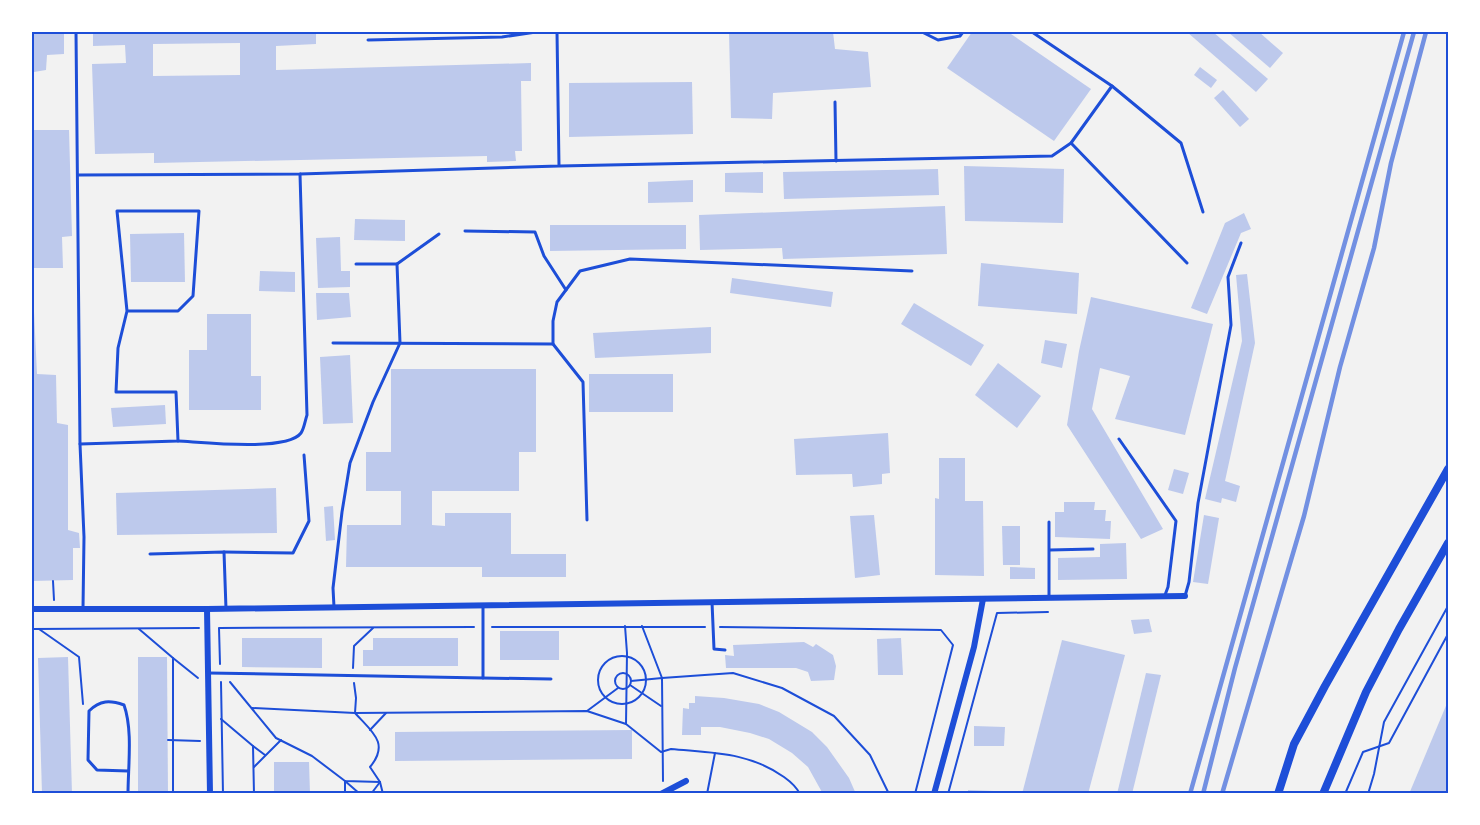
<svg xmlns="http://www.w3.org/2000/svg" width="1480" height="825" viewBox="0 0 1480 825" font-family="'Fira Sans Condensed',sans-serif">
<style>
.building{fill:#bdc9ec;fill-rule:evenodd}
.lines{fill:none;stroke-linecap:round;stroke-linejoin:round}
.path{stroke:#1d4ed8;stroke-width:2}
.service{stroke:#1d4ed8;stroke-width:3}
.minor{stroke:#1d4ed8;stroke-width:6}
.secondary{stroke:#1d4ed8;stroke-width:8}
.rail{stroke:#7290e2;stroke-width:4.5}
.neatline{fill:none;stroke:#1d4ed8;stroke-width:2}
</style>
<rect width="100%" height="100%" fill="#f2f2f2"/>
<g class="building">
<path d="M32,32L64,33V54L47,55L46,70L34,72V130H69L72,236L62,237L63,268H32Z"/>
<path d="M93,32H316V44L276,46V70L531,63V81H521L522,151H515L516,161L487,162V156L154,163V153L95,154L92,64L126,63L125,45L93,46ZM240,43V75L153,76V44Z"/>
<path d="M729,32H833L835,49L868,52L871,87L773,93L772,119L731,118Z"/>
<path d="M972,32H1008L1091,89L1054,141L947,68Z"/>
<path d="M1187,32H1213L1268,79L1256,92Z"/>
<path d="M1228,32H1259L1283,53L1270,68Z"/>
<path d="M1200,67L1217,80L1211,88L1194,75Z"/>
<path d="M692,82L693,134L569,137V83Z"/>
<path d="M1223,90L1249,119L1240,127L1214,98Z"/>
<path d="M964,166L1064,169L1063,223L965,221Z"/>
<path d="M938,169L939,195L784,199L783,172Z"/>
<path d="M763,172V193L725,192V173Z"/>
<path d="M693,180V202L648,203V182Z"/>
<path d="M945,206L947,254L783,259L782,248L700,250L699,215Z"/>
<path d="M1244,213L1251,229L1241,233L1207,314L1191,308L1225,223Z"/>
<path d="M355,219L405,220V241L354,240Z"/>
<path d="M550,225H686V249L550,251Z"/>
<path d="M184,233L185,282H131L130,234Z"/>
<path d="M340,237L341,271H350V287L318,288L316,238Z"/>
<path d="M981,263L1079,273L1077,314L978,306Z"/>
<path d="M260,271L295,272V292L259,291Z"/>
<path d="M1247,274L1255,343L1225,481L1240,486L1236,502L1222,498L1221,503L1205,499L1242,341L1236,275Z"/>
<path d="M732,278L833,292L831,307L730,293Z"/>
<path d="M32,291H33L37,374L56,375L57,423L68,425V530L79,533L80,548H73V580L32,581Z"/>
<path d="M316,293H349L351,317L317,320Z"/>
<path d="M1091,297L1213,324L1185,435L1115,419L1130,376L1100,368L1092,409L1163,529L1141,539L1067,425L1079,351Z"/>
<path d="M914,303L984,345L971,366L901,324Z"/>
<path d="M207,314H251V376H261V410H189V350H207Z"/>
<path d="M711,327V353L595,358L593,333Z"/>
<path d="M1045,340L1067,344L1062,368L1041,363Z"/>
<path d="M350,355L353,423L323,424L320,357Z"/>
<path d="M998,363L1041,396L1017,428L975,395Z"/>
<path d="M391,369H536V452H519V491H432V525L445,526V513H511V554H566V577H482V567H346L347,525H401V491H366V452H391Z"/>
<rect x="589" y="374" width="84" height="38"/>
<path d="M165,405L166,424L113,427L111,408Z"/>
<path d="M888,433L890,473L882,474V484L853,487L852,474L796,475L794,439Z"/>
<path d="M939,458H965V501H983L984,576L935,575V498L939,499Z"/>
<path d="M1174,469L1189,473L1183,494L1168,490Z"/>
<path d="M276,488L277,533L117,535L116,493Z"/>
<path d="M1064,502H1095L1094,510H1106L1105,521H1111L1110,539L1055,537V512H1064Z"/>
<path d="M333,506L335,540L326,541L324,507Z"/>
<path d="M874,515L880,575L855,578L850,516Z"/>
<path d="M1204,515L1219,518L1208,584L1193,582Z"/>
<path d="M1002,526H1020V565H1003Z"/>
<path d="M1126,543L1127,579L1058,580V558L1100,557V544Z"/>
<path d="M1010,567L1035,568V579H1010Z"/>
<path d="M1149,619L1152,632L1134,634L1131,620Z"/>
<rect x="500" y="631" width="59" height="29"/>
<path d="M242,638H322V668L242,667Z"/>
<path d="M373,638H458V666H363V650H373Z"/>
<path d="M901,638L903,675H878L877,639Z"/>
<path d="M1062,640L1125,655L1088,794H1022Z"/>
<path d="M804,642L813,647L816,644L833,655L836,666L834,680L811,681L808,672L796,668H726L725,655L734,656L733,645Z"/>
<path d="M68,657L72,794H42L38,658Z"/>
<path d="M138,657H167L168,794H138Z"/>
<path d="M1146,673L1161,675L1132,794H1117Z"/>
<path d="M695,696L724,698L759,704L779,712L812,732L827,747L849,778L856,794H823L808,767L792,753L769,739L750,733L720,727H701V735H682L683,708L689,709V703H695Z"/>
<path d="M1448,701V794H1409Z"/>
<path d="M974,726L1005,727L1004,746H974Z"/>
<path d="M632,730V759L395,761V732Z"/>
<path d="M274,762H309L310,794H274Z"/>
<path d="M968,790L994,791V794H968Z"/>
</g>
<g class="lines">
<g class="path">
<path d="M53,581L54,600"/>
<path d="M625,626L627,653L626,724"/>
<path d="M642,626L662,678L733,673L782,688L834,716L870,755L889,794"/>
<path d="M492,627H705"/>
<path d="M720,627L941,630L953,645L915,794"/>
<path d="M32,629L199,628"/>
<path d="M39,629L79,657L83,704"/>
<path d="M139,629L173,658V794"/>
<circle cx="622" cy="680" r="24"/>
<path d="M173,658L198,678"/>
<path d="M220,664L219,628L474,627"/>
<path d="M353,668L354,646L373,628"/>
<circle cx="623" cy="681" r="8"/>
<path d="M631,681L662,678L663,781"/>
<path d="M221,682L223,794"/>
<path d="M230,682L276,738L312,756L345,781L380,782"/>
<path d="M354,683L356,698L355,713C372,732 390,743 370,767L380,782L383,794"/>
<path d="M630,685L661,706"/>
<path d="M252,708L355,713L587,711L626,724L661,752L671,749C712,753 749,752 784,777C791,782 796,786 800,794"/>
<path d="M587,711L618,688"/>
<path d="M221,719L253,746L254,794"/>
<path d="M370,730L386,713"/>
<path d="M168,740L200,741"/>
<path d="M253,746L265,755"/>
<path d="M254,767L281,740"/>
<path d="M345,781L360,794"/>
<path d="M345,794V781"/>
<path d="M371,794L380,782"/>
<path d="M707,794L715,753"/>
<path d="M948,794L997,613L1048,612"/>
<path d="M1345,794L1363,752L1389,743L1448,634"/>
<path d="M1368,794L1374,774L1384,722L1448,606"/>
</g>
<g class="service">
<path d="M76,32L80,444L84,537L83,608"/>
<path d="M922,32L938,40L960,36L963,32"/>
<path d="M1032,32L1112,86L1181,143L1203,212"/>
<path d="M368,40L502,37L536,32"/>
<path d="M835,102L836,161"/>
<path d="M1071,143L1187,263"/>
<path d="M560,166L1052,156L1071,143L1112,86"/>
<path d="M78,175L300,174L559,166L557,32"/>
<path d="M465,231L535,232L544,256L566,290"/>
<path d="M397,264L439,234"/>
<path d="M333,343L553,344L583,382L587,520"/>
<path d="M553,344V321L557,302L580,271L630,259L912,271"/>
<path d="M1119,439L1176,521L1168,587L1165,595"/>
<path d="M178,441C201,442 287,452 301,433C304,429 305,421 307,415L300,174"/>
<path d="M80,444L178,441L176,392H116L118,348L127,311L117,211H199L193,296L178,311H127"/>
<path d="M1050,550L1093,549"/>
<path d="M224,552L293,553L309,521L304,455"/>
<path d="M150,554L224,552L226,609"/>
<path d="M1185,596L1189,582L1198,503L1231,325L1228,277L1241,243"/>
<path d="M1049,598V522"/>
<path d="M712,602L714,649L725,650"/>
<path d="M334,607L333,588L342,512L350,463L373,402L400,343L397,264H356"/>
<path d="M208,673L483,678V605"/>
<path d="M483,678L551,679"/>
<path d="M32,759V794"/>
<path d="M128,794C128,767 133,730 124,705C110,700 100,700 89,711L88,760L97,770L128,771"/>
</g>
<g class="minor">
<path d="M32,609H207L1185,596"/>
<path d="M207,609L210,794"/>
<path d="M661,794L686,781"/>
<path d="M934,794L974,647L983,599"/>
</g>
<g class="secondary">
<path d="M1278,794L1294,744L1325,686L1448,469"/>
<path d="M1323,794L1366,692L1399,629L1448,543"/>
</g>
<g class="rail">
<path d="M1190,794L1404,32"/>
<path d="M1203,794L1235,668L1414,32"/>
<path d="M1222,794L1304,516L1340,367L1374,248L1391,163L1426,32"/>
</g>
</g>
<rect width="1480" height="825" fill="none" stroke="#ffffff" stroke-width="66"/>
<rect x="33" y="33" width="1414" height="759" class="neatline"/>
</svg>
